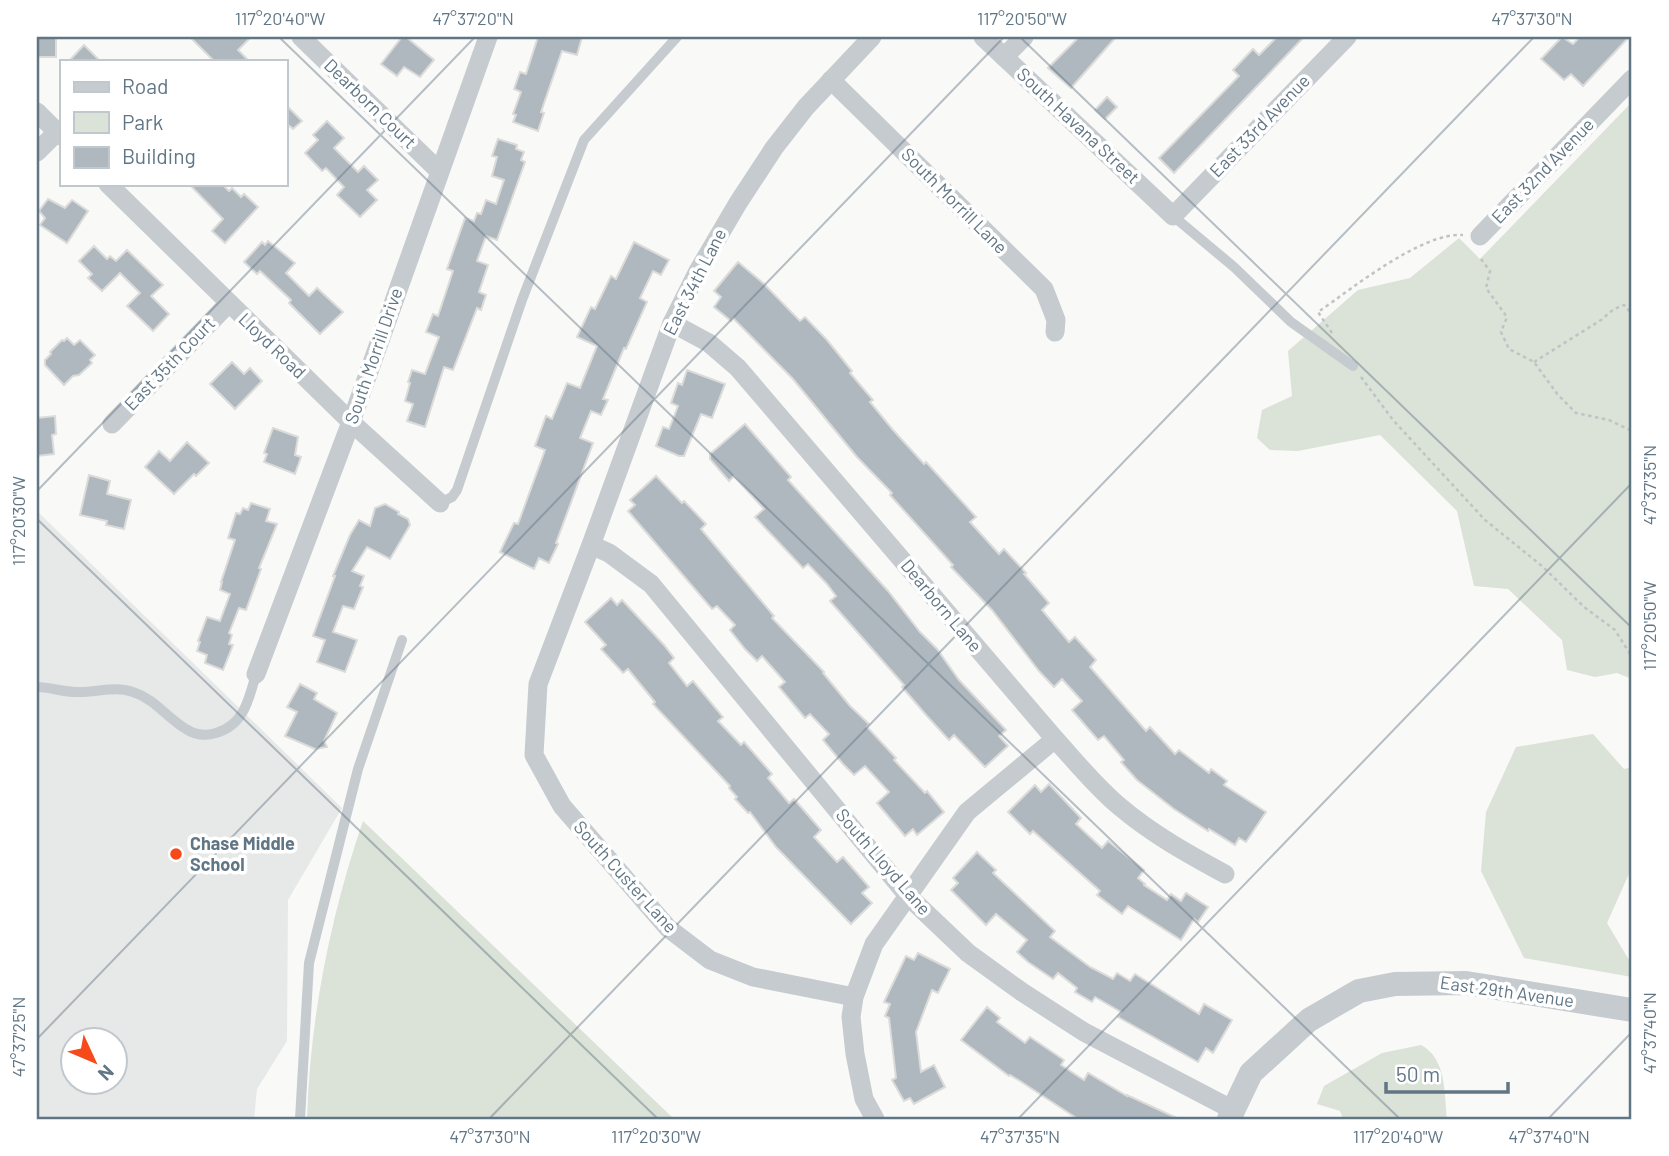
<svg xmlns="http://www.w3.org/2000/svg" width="1669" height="1156" viewBox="0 0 1669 1156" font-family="Barlow,sans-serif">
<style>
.built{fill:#e7e8e8;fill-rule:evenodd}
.green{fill:#dbe2d7}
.building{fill:#afb8bf;stroke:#dbdbd9;stroke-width:2}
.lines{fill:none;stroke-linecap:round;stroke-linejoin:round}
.path{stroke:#c0c3c5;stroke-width:2.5;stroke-dasharray:3.5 3.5;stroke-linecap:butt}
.service{stroke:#c6cbcf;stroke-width:10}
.minor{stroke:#c6cbcf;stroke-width:19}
.tertiary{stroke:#c6cbcf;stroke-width:24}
.ticks{fill:none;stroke:#617685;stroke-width:2;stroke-opacity:0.45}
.poi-dot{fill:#f64a1a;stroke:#fff;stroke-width:2.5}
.labels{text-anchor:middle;stroke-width:7;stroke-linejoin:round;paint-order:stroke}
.street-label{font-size:18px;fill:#617685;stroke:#fff}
.poi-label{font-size:18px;font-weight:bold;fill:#617685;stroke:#fff;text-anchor:start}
.neatline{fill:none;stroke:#617685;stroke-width:2.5}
.ticks-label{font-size:18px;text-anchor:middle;fill:#617685}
</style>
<rect width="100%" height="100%" fill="#f9f9f7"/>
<path class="built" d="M37,511L342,808L288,900L287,1041L257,1089L254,1119H37ZM74,1040H116V1082H74Z"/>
<g class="green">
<path d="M1632,102V679L1617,673L1595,677L1567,670L1562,640L1508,589L1474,586L1457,511L1380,435L1298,451L1270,450L1257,438L1262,410L1292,396L1288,351L1358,290L1410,278L1459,238L1480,259Z"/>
<path d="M1593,734L1624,769L1632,767V867L1607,923L1632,965V977L1524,958L1481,871L1486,812L1516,747Z"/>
<path d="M363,821L674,1119H307C310,1018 330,917 363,821Z"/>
<path d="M1421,1045C1447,1059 1444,1093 1447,1119H1343L1340,1111L1317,1104L1324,1086L1382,1053Z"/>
</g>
<g class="building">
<path d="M37,37H56V57H38Z"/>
<path d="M190,37H251L238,50L249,61H214Z"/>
<path d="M402,37H406L434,60L420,77L404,67L397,76L381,64Z"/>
<path d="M538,37H582L577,55L562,51L541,112L544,113L538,131L513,122L516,115L513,114L521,92L514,89L520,72L526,74Z"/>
<path d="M1079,37H1116L1071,88L1048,68Z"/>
<path d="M1277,37H1304L1174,173L1159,158L1239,76L1233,70L1253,49L1259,55Z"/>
<path d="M1562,37L1573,44L1580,37H1629L1583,86L1571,74L1564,80L1541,59Z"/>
<path d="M84,45L100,61H69Z"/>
<path d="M1107,97L1117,107L1105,119L1095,110Z"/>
<path d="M285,104L302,121L293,129L285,122Z"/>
<path d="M327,121L344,138L334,148L358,172L364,166L378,180L367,190L377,200L360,217L337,195L344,187L326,168L322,171L305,153L318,140L313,135Z"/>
<path d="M498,139L517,145L516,149L524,152L521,160L525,162L497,240L486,236L477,261L488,265L479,292L486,295L481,310L477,308L453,370L444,367L425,427L407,421L413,404L405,401L410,383L408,382L412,370L425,374L439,337L426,332L433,314L438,316L453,271L447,269L465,218L474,221L477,213L481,214L486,200L496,204L504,180L492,176L497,157L492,156Z"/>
<path d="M189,184H222L229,191L232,188L241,197L244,194L258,207L225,243L212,231L223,219Z"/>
<path d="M48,199L65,208L72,200L88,211L67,243L40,225L45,218L39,211Z"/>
<path d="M268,241L295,263L286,273L309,296L317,288L343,312L320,334L289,303L291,300L260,271L257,274L244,262L262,242L265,245Z"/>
<path d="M634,242L669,260L661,275L653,271L640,298L647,302L626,349L624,348L603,399L608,400L601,415L591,411L580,438L593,443L556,543L558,544L549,563L539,558L534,569L500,552L514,523L518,524L545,450L535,446L546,416L552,419L567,383L580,388L597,346L577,337L591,307L595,309L611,276L616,279Z"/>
<path d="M94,246L107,259L110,256L116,261L127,250L163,285L151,296L169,314L153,331L127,306L140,293L120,273L102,291L88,278L92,274L79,261Z"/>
<path d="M738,262L763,283L800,321L805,317L827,340L852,371L850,373L873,400L870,402L893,430L924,464L926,462L976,517L970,522L999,554L1004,549L1026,573L1024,574L1049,603L1042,610L1069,642L1075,637L1096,660L1090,667L1146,731L1150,727L1175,754L1179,750L1209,773L1211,769L1227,781L1224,785L1266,812L1246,842L1239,838L1235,845L1209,829L1208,831L1174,809L1137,780L1121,762L1124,760L1104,736L1098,740L1072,710L1082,701L1062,679L1054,687L1039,671L992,610L951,567L953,565L890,495L892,493L857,457L793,379L733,318L731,321L714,307L721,297L714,291Z"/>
<path d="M67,338L74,345L80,340L95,355L90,360L92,363L79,375L73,376L64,385L45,365V360L51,354L50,352L62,340L64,341Z"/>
<path d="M232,362L244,374L250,368L262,381L235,409L210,384Z"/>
<path d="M687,370L725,384L712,418L701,414L684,456H679L656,446L663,427L669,429L678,406L671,403L678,383L682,385Z"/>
<path d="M55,416L56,434L52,435L54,454L37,456V418Z"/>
<path d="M745,424L791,477L788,480L888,591L920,632L937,649L959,680L1006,730L999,736L1008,746L985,767L954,735L949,740L927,716L902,687L904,685L830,601L836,596L827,584L808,564L803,568L755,517L764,509L734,476L729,481L710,459V454Z"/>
<path d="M273,428L298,437L295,455L301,457L295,474L264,462L267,454L264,453Z"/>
<path d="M187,442L209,463L196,476L194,474L174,494L145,467L159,451L170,461Z"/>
<path d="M89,475L110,481L107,494L131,500L124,529L106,525L107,521L80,515Z"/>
<path d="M656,476L682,503L684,501L706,524L701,529L774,616L772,618L824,672L823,673L850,706L869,724L867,727L896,758L894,760L925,793L927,791L944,812L917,835L913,829L905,836L877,803L889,792L865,766L854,775L843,764L823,740L829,734L810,714L805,718L779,687L785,682L762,656L757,661L745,649L730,630L735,625L717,606L712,609L628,511L635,505L630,500Z"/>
<path d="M251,503L270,509L266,521L277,524L259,568L261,569L246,610L239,608L229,633L232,635L229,644L233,645L223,670L205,663L207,655L197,651L200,642L198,641L207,617L220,621L230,594L220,590L222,582H221L235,540L228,538L236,513L240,514L243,508L248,510Z"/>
<path d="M385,504L399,512L398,514L408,519L410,525L390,559L367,547L352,571L364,576L360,586L363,587L354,609L343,606L333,632L357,640L345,672L317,662L325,640L313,636L335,576H333L350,535L359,520L370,526L375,508Z"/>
<path d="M611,598L617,605L622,600L664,645L674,658L669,663L687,686L693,681L723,717L718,721L741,745L744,742L772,774L768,778L789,803L794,799L821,830L814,837L837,862L843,857L869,887L862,893L872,903L851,924L776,847L750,812L748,813L735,799L737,797L729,788L730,786L653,704L655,702L628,669L623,673L601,649L606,645L585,622Z"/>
<path d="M300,684L317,693L314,699L337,713L324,741L327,747L315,749L285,736L297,712L287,707Z"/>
<path d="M1049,784L1081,818L1076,824L1102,848L1108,841L1144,870L1138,878L1145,884L1144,885L1167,900L1171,894L1181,901L1186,893L1208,907L1198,922L1194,919L1181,940L1128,906L1122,914L1097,895L1100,891L1033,831L1030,834L1008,812L1035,785L1041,792Z"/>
<path d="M977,852L996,870L993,873L1055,931L1050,937L1090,967L1113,979L1117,973L1130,981L1135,974L1199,1014L1204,1004L1232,1020L1213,1053L1206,1048L1198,1062L1118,1017L1121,1012L1095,997L1092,1002L1075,992L1077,988L1058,973L1053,979L1028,962L1017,952L1027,940L996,914L986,925L951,890L958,883L953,878Z"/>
<path d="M918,953L950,969L938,993L932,990L916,1032L921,1072L934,1065L945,1087L914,1104L910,1098L904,1101L892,1080L896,1078L889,1018L885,1016L890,1004L884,1002L906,956L914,960Z"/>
<path d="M987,1007L1000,1018L997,1022L1025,1043L1030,1037L1064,1060L1061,1065L1084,1080L1088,1073L1127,1096V1095L1179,1119H1078L1020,1081L1010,1075L1009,1076L961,1040Z"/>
</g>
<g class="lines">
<g class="path">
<path d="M1481,259L1490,271L1486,288L1507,317L1501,332L1509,349L1534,362L1558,395L1576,413L1609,420L1632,431"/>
<path d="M1332,333L1318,312C1353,288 1422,232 1463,235"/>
<path d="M1534,362L1601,320L1614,309L1624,305L1632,314"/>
<path d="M1361,377L1393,420L1485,520L1542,566L1584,607L1615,630L1632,657"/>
</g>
<g class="service">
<path d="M1173,216L1234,267L1291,322L1353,366"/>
<path d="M440,503L452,497L457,490L522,300L584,140L677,37"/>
<path d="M37,687C51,687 65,693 80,692C97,692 116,686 133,692C155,699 167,718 186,729C195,735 206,736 216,733C244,725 249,699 256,674"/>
<path d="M300,1119L309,963L358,769L402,640"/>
</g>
<g class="minor">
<path d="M301,37L439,171"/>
<path d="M983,37L1173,216L1347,37"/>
<path d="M1004,57L1024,37"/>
<path d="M831,80L1044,289L1056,320L1055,332"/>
<path d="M37,112L61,136"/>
<path d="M37,152L57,132"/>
<path d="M108,184L351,422L440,503"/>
<path d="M1480,236L1632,79"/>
<path d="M672,323L709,343L738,368L1055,739C1076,762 1096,787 1119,806C1152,834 1188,854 1225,874"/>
<path d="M112,424L228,304"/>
<path d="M591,545L609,553L651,584L908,896L968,953L1022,992L1084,1032L1233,1110"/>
<path d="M256,674L351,422L488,37"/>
<path d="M854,997L753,977L710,960L668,928L562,806L534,755L538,684L591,545L672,323L698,271L738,203L774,148L806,107L872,37"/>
<path d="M875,1119L864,1099L855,1054L851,1017L854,997L874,944L967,812L1055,739"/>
</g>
<path class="tertiary" d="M1229,1119L1251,1073L1309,1020L1359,991L1395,984L1466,983L1632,1010"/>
</g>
<path class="ticks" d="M279,37L1400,1119M1020,37L1632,628M37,491L475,37M37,519L658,1119M37,1039L1004,37M489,1119L1534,37M1018,1119L1632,483M1548,1119L1632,1032"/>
<circle class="poi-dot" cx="176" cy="854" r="7"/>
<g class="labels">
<g class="street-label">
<text transform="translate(370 104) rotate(44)" y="6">Dearborn Court</text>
<text transform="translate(1078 126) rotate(43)" y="6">South Havana Street</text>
<text transform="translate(1260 126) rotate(-46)" y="6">East 33rd Avenue</text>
<text transform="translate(1543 171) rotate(-46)" y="6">East 32nd Avenue</text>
<text transform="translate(954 201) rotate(45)" y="6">South Morrill Lane</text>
<text transform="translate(695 282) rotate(-63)" y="6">East 34th Lane</text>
<text transform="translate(272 346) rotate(44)" y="6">Lloyd Road</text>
<text transform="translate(374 356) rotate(-71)" y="6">South Morrill Drive</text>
<text transform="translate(170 364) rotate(-46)" y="6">East 35th Court</text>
<text transform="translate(941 606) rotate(50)" y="6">Dearborn Lane</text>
<text transform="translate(883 862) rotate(49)" y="6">South Lloyd Lane</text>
<text transform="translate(625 877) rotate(48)" y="6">South Custer Lane</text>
<text transform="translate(1507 992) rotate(8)" y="6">East 29th Avenue</text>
</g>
<g class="poi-label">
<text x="190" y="850">Chase Middle<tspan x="190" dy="21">School</tspan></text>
</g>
</g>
<rect width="1669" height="1156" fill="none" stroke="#ffffff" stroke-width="77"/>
<rect x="60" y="60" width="228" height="126" fill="#ffffff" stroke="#c0c8ce" stroke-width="2"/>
<rect x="74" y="82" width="35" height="10" fill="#c6cbcf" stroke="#c0c8ce" stroke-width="2"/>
<text x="122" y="94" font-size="21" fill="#617685">Road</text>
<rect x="74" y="112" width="35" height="21" fill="#dbe2d7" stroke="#c0c8ce" stroke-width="2"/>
<text x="122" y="130" font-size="21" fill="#617685">Park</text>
<rect x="74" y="147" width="35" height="21" fill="#afb8bf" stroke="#c0c8ce" stroke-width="2"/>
<text x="122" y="164" font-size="21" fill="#617685">Building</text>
<g transform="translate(94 1061) rotate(134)"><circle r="33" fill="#ffffff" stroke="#c0c8ce" stroke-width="2"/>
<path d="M0-5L12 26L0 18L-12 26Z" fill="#f64a1a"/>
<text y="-10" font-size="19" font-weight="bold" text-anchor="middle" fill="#617685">N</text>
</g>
<path d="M1386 1082v10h122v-10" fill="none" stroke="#617685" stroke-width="3.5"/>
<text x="1396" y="1082" font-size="21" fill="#617685" stroke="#ffffff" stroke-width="5" paint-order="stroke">50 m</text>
<rect x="38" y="38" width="1592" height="1080" class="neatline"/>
<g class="ticks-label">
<text x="280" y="25">117°20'40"W</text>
<text x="473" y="25">47°37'20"N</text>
<text x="1022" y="25">117°20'50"W</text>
<text x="1532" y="25">47°37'30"N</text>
<text transform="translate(1650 485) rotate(-90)" y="6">47°37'35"N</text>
<text transform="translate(19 521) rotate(-90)" y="6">117°20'30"W</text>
<text transform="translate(1650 626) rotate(-90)" y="6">117°20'50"W</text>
<text transform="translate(1650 1033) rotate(-90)" y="6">47°37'40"N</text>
<text transform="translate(19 1037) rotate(-90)" y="6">47°37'25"N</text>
<text x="490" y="1143">47°37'30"N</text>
<text x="656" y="1143">117°20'30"W</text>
<text x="1020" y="1143">47°37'35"N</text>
<text x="1398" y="1143">117°20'40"W</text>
<text x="1549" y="1143">47°37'40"N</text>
</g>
</svg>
